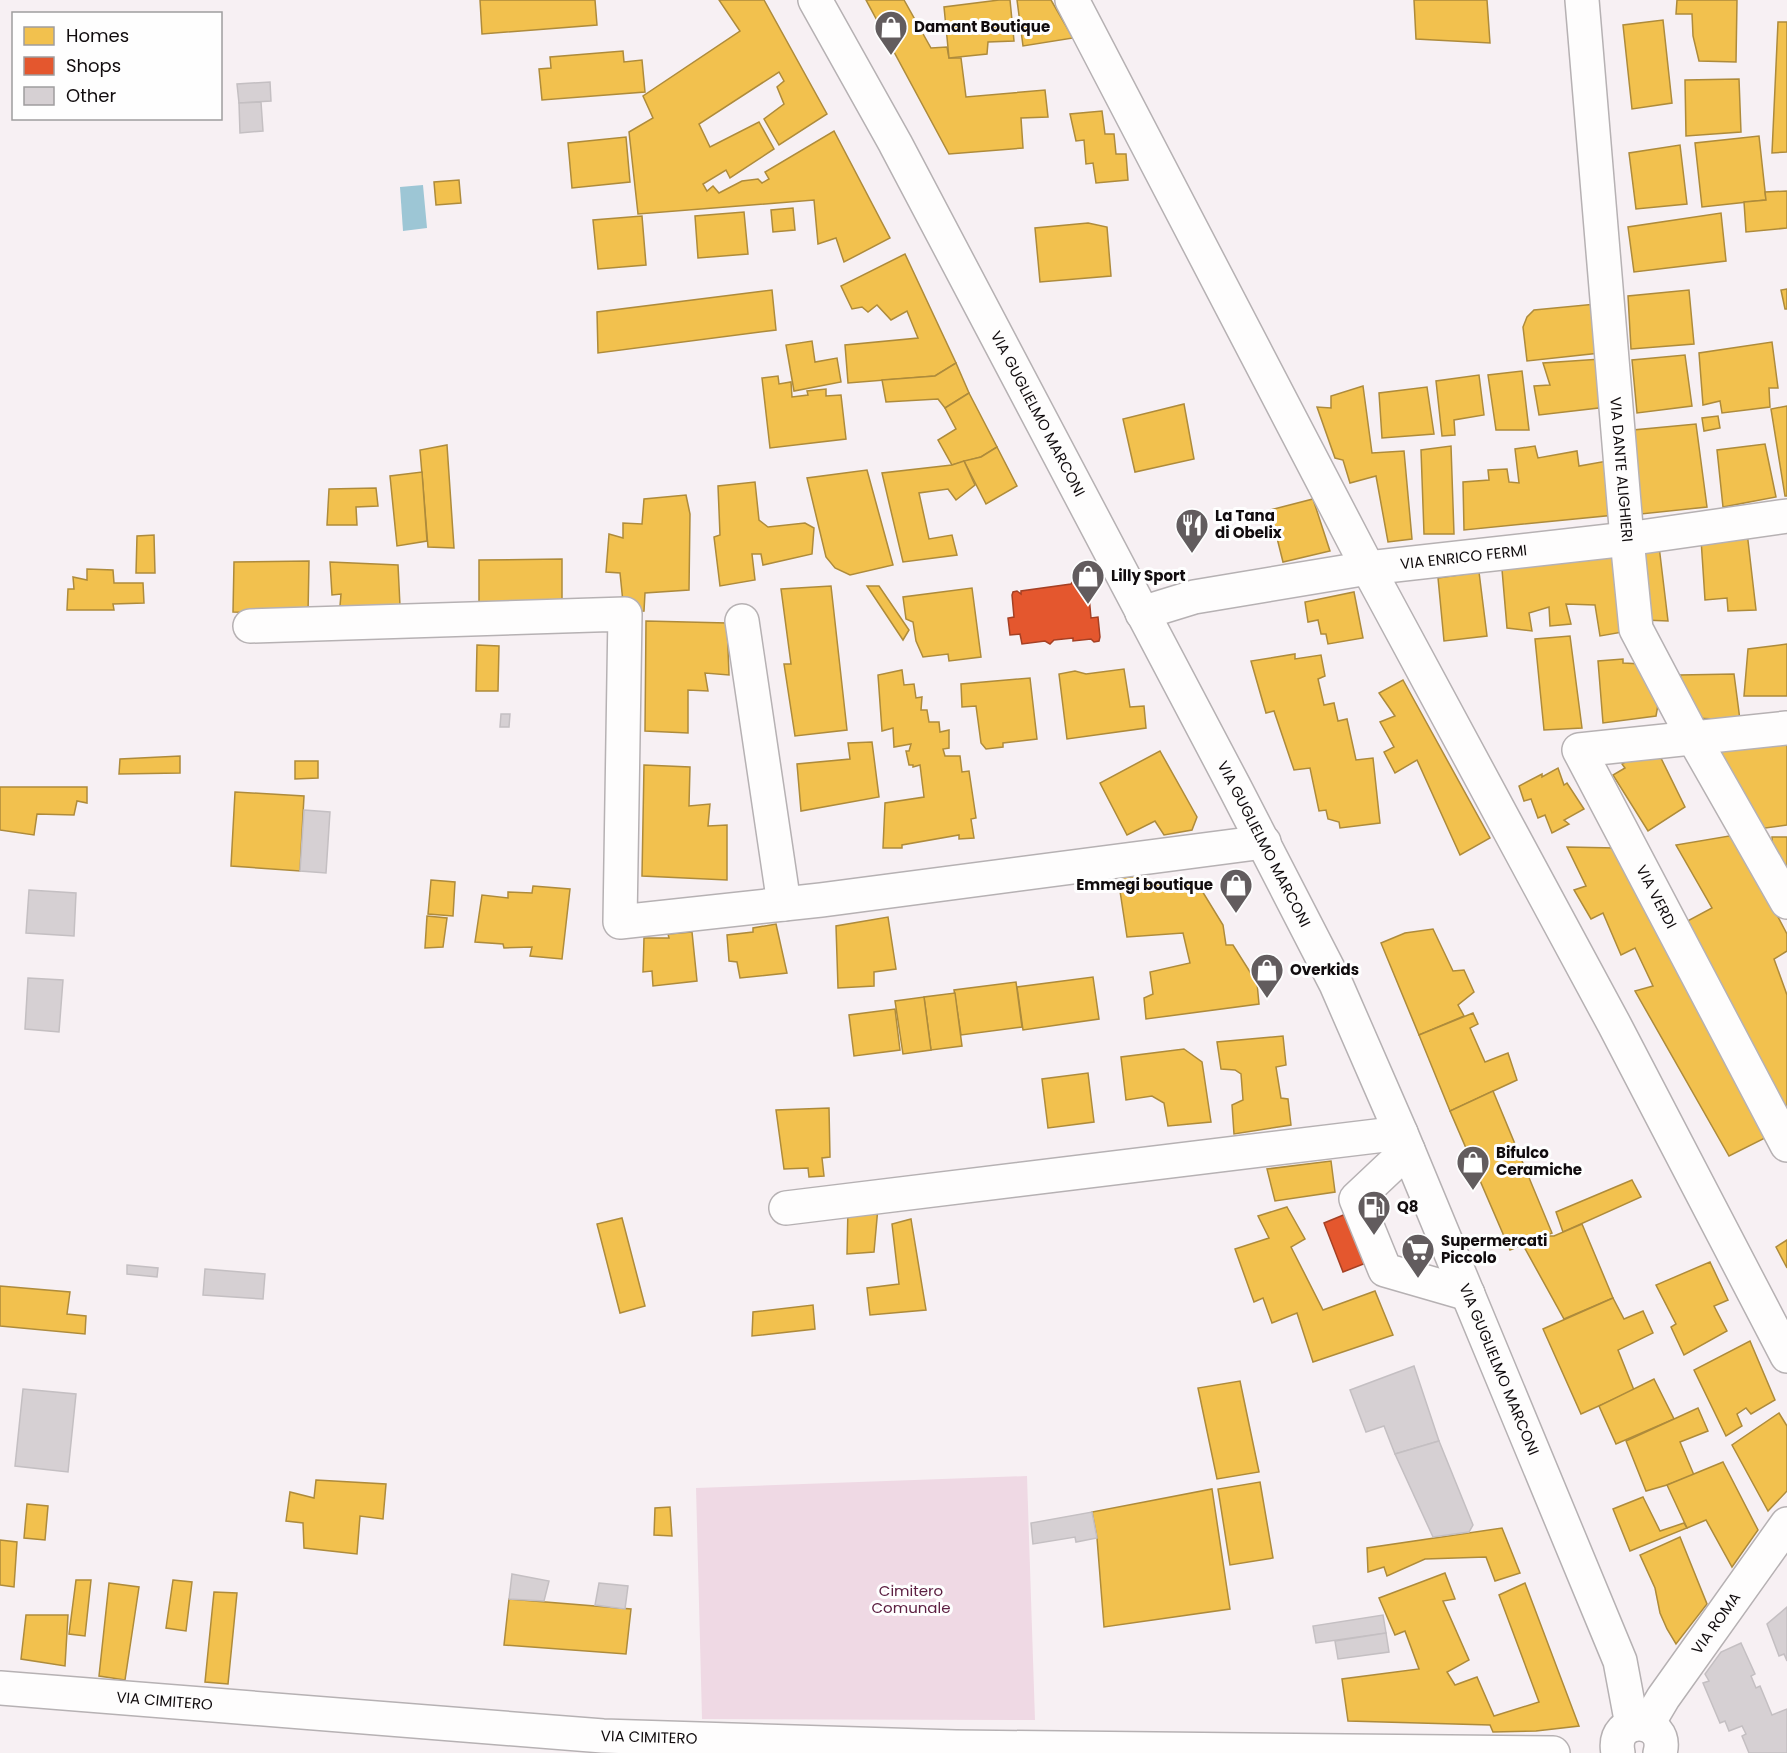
<svg xmlns="http://www.w3.org/2000/svg" width="1787" height="1753" viewBox="0 0 1787 1753" font-family="Poppins,sans-serif">
<style>
.green{fill:#efd9e4}
.water{fill:#9dc6d5}
.homes{fill:#f2c14e;stroke:#ae8b3b;stroke-width:1.5}
.shops{fill:#e4572e;stroke:#a54024;stroke-width:1.5}
.building{fill:#d6d0d3;stroke:#c4bfc2;stroke-width:1.5}
.lines{fill:none;stroke-linecap:round;stroke-linejoin:round}
.minor-casing{stroke:#b6b1b3;stroke-width:36}
.minor{stroke:#fefdfd;stroke-width:33}
.labels{text-anchor:middle;stroke-width:6;stroke-linejoin:round;paint-order:stroke}
.poi-label{font-size:15px;font-weight:bold;fill:#110c0e;stroke:#fefefe;text-anchor:start}
.street-label{font-size:15px;fill:#110c0e;stroke:#fefefe}
.park-label{font-size:15px;fill:#5d2042;stroke:#fefefe}
</style>
<rect width="100%" height="100%" fill="#f7f0f3"/>
<path class="green" d="M1027,1476L1035,1720L702,1719L696,1488Z"/>
<path class="water" d="M423,185L427,228L403,231L400,187Z"/>
<g class="homes">
<path d="M480,0H595L597,25L482,34Z"/>
<path d="M719,0H764L827,114L779,145L764,119L784,104L777,87L784,81L779,72L699,124L710,147L759,122L774,149L730,178L726,170L703,184L707,191L713,186L719,193L742,181L758,179L762,183L769,179L765,172L834,131L890,238L844,262L836,238L818,244L814,200L638,214L629,132L653,118L643,96L740,31Z"/>
<path d="M866,0H904L931,48L947,47L949,58H961L966,97L1045,90L1048,117L1021,118L1023,148L949,154Z"/>
<path d="M999,0H1010L1014,41L988,42L987,54L949,58L944,7Z"/>
<path d="M1017,0H1051L1073,38L1023,46Z"/>
<path d="M1414,0H1487L1490,43L1416,39Z"/>
<path d="M1677,0H1737L1736,62L1699,61L1693,36L1692,14H1676Z"/>
<path d="M1663,20L1672,103L1632,109L1623,25Z"/>
<path d="M1778,22H1787V152L1772,153Z"/>
<path d="M623,51L624,62L642,60L645,92L542,100L539,69L551,68L550,57Z"/>
<path d="M1739,79L1741,132L1686,136L1685,80Z"/>
<path d="M1102,111L1105,134H1114L1116,154H1126L1128,180L1096,183L1093,163L1086,164L1084,140L1076,141L1070,114Z"/>
<path d="M1759,136L1766,200L1702,207L1695,143Z"/>
<path d="M626,137L630,182L572,188L568,143Z"/>
<path d="M1680,145L1687,204L1636,209L1629,153Z"/>
<path d="M459,180L461,203L436,205L434,182Z"/>
<path d="M1787,191V228L1746,232L1744,202L1766,200L1765,192Z"/>
<path d="M793,208L795,230L773,232L771,210Z"/>
<path d="M744,212L748,254L698,258L695,216Z"/>
<path d="M1721,213L1726,261L1634,272L1628,227Z"/>
<path d="M642,216L646,265L598,269L593,220Z"/>
<path d="M1088,223L1107,227L1111,276L1040,282L1035,228Z"/>
<path d="M905,254L956,363L935,376L848,383L845,345L918,338L907,311L891,320L877,305L868,312L862,307L852,309L841,286Z"/>
<path d="M1787,289V309H1785L1781,290Z"/>
<path d="M772,290L776,330L598,353L597,312Z"/>
<path d="M1689,290L1694,344L1631,349L1628,296Z"/>
<path d="M1596,304L1600,353L1527,361L1523,327L1527,317L1534,310Z"/>
<path d="M812,341L815,362L837,358L841,382L794,391L786,345Z"/>
<path d="M1772,342L1778,388H1769L1770,407L1722,413L1720,401L1703,405L1699,353Z"/>
<path d="M1685,355L1692,406L1637,413L1632,360Z"/>
<path d="M1601,359L1607,407L1539,415L1534,386L1550,385L1543,363Z"/>
<path d="M956,363L969,393L945,408L938,399L886,402L882,380L935,376Z"/>
<path d="M1522,371L1529,430H1496L1488,375Z"/>
<path d="M1479,375L1484,415L1454,420L1455,435L1442,436L1436,381Z"/>
<path d="M778,376L779,384L791,382L792,397L808,395L807,391L826,389V396L841,395L846,439L770,448L762,378Z"/>
<path d="M1363,386L1372,453L1404,451L1412,539L1388,542L1376,476L1350,483L1343,460L1335,458L1317,407L1331,408V396Z"/>
<path d="M1427,387L1434,434L1382,438L1379,393Z"/>
<path d="M969,393L997,447L981,457L952,465L938,440L956,429L945,408Z"/>
<path d="M1184,404L1194,459L1135,472L1123,419Z"/>
<path d="M1787,406V496H1785L1771,409Z"/>
<path d="M1718,416L1720,428L1704,431L1702,418Z"/>
<path d="M1696,424L1707,507L1641,514L1633,430Z"/>
<path d="M1765,444L1776,497L1723,507L1717,450Z"/>
<path d="M447,445L454,548L428,547L420,450Z"/>
<path d="M1451,446L1454,534H1424L1421,450Z"/>
<path d="M1535,446L1538,458L1577,451L1579,466L1607,461L1615,515L1464,530L1463,482L1489,480L1488,470L1507,469L1509,482L1519,483L1515,449Z"/>
<path d="M997,447L1017,486L986,504L964,461L981,457Z"/>
<path d="M964,461L975,485L956,500L948,489L919,493L929,539L952,535L957,555L903,562L882,473L952,465Z"/>
<path d="M867,470L893,565L850,575L835,568L826,557L807,478Z"/>
<path d="M422,472L427,541L397,546L390,476Z"/>
<path d="M755,482L759,520L768,527L805,523L814,528L812,554L763,565L761,554H752L755,580L720,586L714,537L720,535L718,486Z"/>
<path d="M376,488L378,506L356,507L357,525H327L329,489Z"/>
<path d="M686,495L690,514L689,590L645,593L644,611L624,612L620,573L606,572L609,534L623,538V523L642,524L644,499Z"/>
<path d="M1313,499L1330,551L1283,562L1270,510Z"/>
<path d="M1747,532L1756,610L1728,611L1727,598L1705,600L1701,539Z"/>
<path d="M154,535L155,573H136L137,536Z"/>
<path d="M1659,546L1668,621L1644,620L1637,548Z"/>
<path d="M1613,548L1623,632L1600,636L1595,605L1566,604L1571,624L1550,626L1549,607L1529,613L1532,631L1507,628L1501,558Z"/>
<path d="M562,559V605L479,606V560Z"/>
<path d="M309,561L308,614L233,612L234,562Z"/>
<path d="M330,562L398,565L400,606H340L341,594L332,595Z"/>
<path d="M87,569L113,570L114,583H143L144,603L113,604L114,610H67L68,589H74L73,577L87,580Z"/>
<path d="M1479,572L1487,636L1444,641L1438,578Z"/>
<path d="M831,586L847,730L795,736L784,664H791L781,589Z"/>
<path d="M867,586H879L909,630L903,640Z"/>
<path d="M972,588L981,657L949,661L948,654L923,657L916,641L913,622L906,619L903,597Z"/>
<path d="M1354,592L1363,638L1328,644L1326,634H1321L1318,620L1308,622L1305,602Z"/>
<path d="M646,621L727,623L729,675L705,673L708,691L688,690V733L645,731Z"/>
<path d="M1570,636L1582,728L1544,730L1535,639Z"/>
<path d="M1787,644V696H1744L1748,649Z"/>
<path d="M477,645L499,646L498,691H476Z"/>
<path d="M1295,654V659L1321,655L1325,676L1318,679L1324,705L1334,703L1338,721L1347,719L1356,760L1373,758L1380,823L1340,828L1339,822L1328,819L1326,810L1319,811L1310,768L1294,770L1274,711L1266,713L1251,661Z"/>
<path d="M1623,659V663L1643,664L1645,682H1652L1659,699L1656,716L1603,723L1598,661Z"/>
<path d="M1124,669L1130,707L1144,706L1146,728L1067,739L1059,674L1075,671L1086,674Z"/>
<path d="M902,670L904,685L914,684L916,698L922,697L921,710H927L929,722H939L940,732L949,730V748L943,749L945,756H960L962,772L969,771L976,818L971,819L974,838L959,839V835L902,845V848H883L885,803L924,797L920,765L913,767V765H909L906,751H909L911,744L894,747L893,728L882,731L878,675Z"/>
<path d="M1734,674L1740,720L1692,718L1680,675Z"/>
<path d="M1030,678L1037,739L1003,743V747L986,749L981,743L976,706L962,707L961,684Z"/>
<path d="M1403,680L1490,838L1460,855L1417,760L1395,773L1384,752L1394,747L1380,722L1395,716L1379,693Z"/>
<path d="M1787,741V825L1758,829L1713,747Z"/>
<path d="M872,742L879,797L801,811L797,764L850,759L848,743Z"/>
<path d="M1646,749L1657,750L1685,807L1648,831L1613,775L1625,768L1622,764Z"/>
<path d="M1160,751L1197,817L1192,830L1164,835L1155,821L1127,835L1100,783Z"/>
<path d="M180,756V773L119,774L120,759Z"/>
<path d="M295,761H318V778L295,779Z"/>
<path d="M644,765L690,767L689,806L710,804L708,826L727,825V880L642,876Z"/>
<path d="M1558,768L1564,785L1567,783L1584,809L1564,820L1569,824L1552,833L1545,815L1538,818L1531,799L1524,801L1519,786L1542,774V777Z"/>
<path d="M0,787H87V803L77,801L74,815L37,814L34,835L0,830Z"/>
<path d="M235,792L304,796L300,871L231,866Z"/>
<path d="M1735,835L1787,934V951L1774,959L1787,995V1134L1680,925L1712,908L1676,845Z"/>
<path d="M1772,837H1787V879L1773,855Z"/>
<path d="M1567,847L1616,848L1765,1138L1729,1156L1635,991L1653,986L1635,948L1621,955L1603,913L1591,919L1574,890L1586,886Z"/>
<path d="M1147,875L1150,882L1179,880L1196,881L1223,925L1226,945H1233L1257,983L1259,1004L1146,1019L1144,998L1153,994L1150,972L1190,963L1183,933L1127,937L1118,878Z"/>
<path d="M431,880L455,882L453,916L428,914Z"/>
<path d="M533,886L570,889L562,959L530,956L532,947L504,948L503,944L475,942L482,895L508,898V892L532,893Z"/>
<path d="M427,916L447,918L443,947L425,948Z"/>
<path d="M888,917L896,969L874,972V986L838,988L836,926Z"/>
<path d="M776,924L787,973L740,978L737,962L729,961L727,935L753,932V928Z"/>
<path d="M1433,929L1453,971L1464,970L1474,992L1458,1005L1464,1016L1419,1035L1381,943L1405,933Z"/>
<path d="M692,932L697,981L653,986L652,971L643,972L644,938H669L668,934Z"/>
<path d="M1093,977L1099,1019L1023,1030L1017,987Z"/>
<path d="M1016,982L1022,1027L961,1035L954,990Z"/>
<path d="M955,993L962,1046L931,1050L924,997Z"/>
<path d="M924,997L931,1050L903,1054L895,1001Z"/>
<path d="M895,1009L900,1050L854,1056L849,1015Z"/>
<path d="M1473,1013L1478,1024L1470,1028L1485,1062L1508,1053L1517,1080L1450,1111L1419,1035Z"/>
<path d="M1283,1036L1286,1065L1276,1067L1281,1098L1288,1099L1291,1125L1234,1134L1232,1105L1243,1100L1241,1074L1235,1070L1221,1069L1217,1042Z"/>
<path d="M1184,1049L1202,1062L1211,1122L1168,1126L1164,1103L1152,1096L1126,1100L1121,1057Z"/>
<path d="M1088,1073L1094,1122L1048,1128L1042,1079Z"/>
<path d="M1493,1091L1552,1233L1510,1250L1450,1111Z"/>
<path d="M829,1108L830,1157L822,1158L824,1176L809,1177L808,1168L784,1169L776,1110Z"/>
<path d="M1331,1161L1335,1192L1275,1201L1267,1169Z"/>
<path d="M1632,1180L1641,1197L1563,1232L1556,1212Z"/>
<path d="M848,1207H878L874,1252L847,1254Z"/>
<path d="M1287,1207L1305,1239L1291,1247L1323,1310L1375,1291L1393,1335L1313,1362L1297,1313L1272,1323L1263,1298L1254,1302L1235,1249L1269,1238L1258,1216Z"/>
<path d="M622,1218L645,1306L620,1313L597,1224Z"/>
<path d="M911,1219L926,1310L870,1315L867,1288L899,1284L892,1224Z"/>
<path d="M1582,1224L1613,1298L1564,1319L1523,1245L1545,1236H1554Z"/>
<path d="M1787,1240V1268L1776,1247Z"/>
<path d="M1710,1262L1728,1300L1714,1306L1727,1331L1684,1355L1671,1327L1676,1324L1656,1285Z"/>
<path d="M0,1286L70,1292L67,1314L86,1316L85,1334L0,1326Z"/>
<path d="M1613,1298L1624,1319L1643,1311L1653,1333L1618,1350L1634,1390L1581,1414L1543,1329Z"/>
<path d="M813,1305L815,1329L752,1336L753,1312Z"/>
<path d="M1750,1341L1775,1400L1751,1414L1746,1408L1737,1414L1742,1426L1726,1436L1694,1370Z"/>
<path d="M1654,1379L1674,1419L1616,1444L1599,1406Z"/>
<path d="M1240,1381L1259,1472L1217,1479L1198,1388Z"/>
<path d="M1698,1408L1708,1431L1680,1442L1694,1475L1667,1485L1646,1491L1626,1441Z"/>
<path d="M1779,1413L1787,1426V1491L1768,1511L1732,1445Z"/>
<path d="M1723,1462L1758,1530L1732,1567L1706,1520L1687,1528L1667,1485Z"/>
<path d="M316,1480L386,1484L383,1519L360,1516L357,1554L304,1548L303,1523L286,1521L290,1492L314,1498Z"/>
<path d="M1260,1482L1273,1558L1230,1565L1218,1489Z"/>
<path d="M1212,1489L1230,1609L1104,1627L1097,1538L1092,1512Z"/>
<path d="M1643,1497L1660,1531L1684,1523L1687,1528L1630,1551L1613,1509Z"/>
<path d="M27,1504L48,1506L45,1540L24,1538Z"/>
<path d="M670,1507L672,1536L654,1535L655,1508Z"/>
<path d="M1502,1528L1520,1573L1495,1581L1486,1557L1425,1559L1387,1576L1384,1567L1368,1572L1367,1548Z"/>
<path d="M1680,1537L1707,1604L1676,1644L1667,1629L1660,1613L1655,1588L1640,1555Z"/>
<path d="M0,1540L17,1542L14,1587L0,1585Z"/>
<path d="M1445,1573L1455,1599L1443,1601L1469,1660L1447,1672L1455,1685L1477,1677L1494,1716L1539,1702L1499,1595L1525,1583L1579,1726L1536,1731L1493,1732L1490,1725L1348,1721L1342,1679L1419,1669L1405,1631L1395,1635L1379,1598Z"/>
<path d="M76,1580H91L85,1636L69,1634Z"/>
<path d="M173,1580L192,1582L186,1631L166,1628Z"/>
<path d="M109,1583L139,1587L125,1680L99,1676Z"/>
<path d="M214,1592L237,1593L228,1684L205,1682Z"/>
<path d="M509,1599L631,1609L626,1654L504,1645Z"/>
<path d="M26,1615H68L65,1666L21,1659Z"/>
</g>
<g class="shops">
<path d="M1077,579L1081,583L1082,594H1086L1089,596L1091,618L1098,617L1100,637L1099,641L1094,642L1091,639L1073,641V638L1054,640L1050,644L1045,641L1022,644L1020,634L1010,635L1008,618L1014,617L1012,595L1013,592L1017,591L1021,594V591L1071,584L1073,581Z"/>
<path d="M1375,1202L1394,1252L1343,1272L1324,1223Z"/>
</g>
<g class="building">
<path d="M270,82L271,101L239,103L237,84Z"/>
<path d="M261,102L263,131L240,133L239,103Z"/>
<path d="M501,714H510L509,727H500Z"/>
<path d="M304,810L330,812L326,873L300,871Z"/>
<path d="M29,890L76,893L74,936L26,933Z"/>
<path d="M28,978L63,980L59,1032L25,1029Z"/>
<path d="M127,1265L158,1268L157,1277L127,1274Z"/>
<path d="M205,1269L265,1274L263,1299L203,1295Z"/>
<path d="M1414,1366L1439,1441L1395,1454L1384,1426L1366,1432L1350,1390Z"/>
<path d="M23,1389L76,1394L68,1472L15,1466Z"/>
<path d="M1439,1441L1473,1525L1469,1532L1433,1537L1395,1454Z"/>
<path d="M1092,1512L1097,1538L1076,1542L1075,1537L1033,1544L1031,1523Z"/>
<path d="M512,1574L549,1581L544,1601L509,1599Z"/>
<path d="M599,1583L628,1586L625,1609L595,1605Z"/>
<path d="M1787,1607V1661L1784,1654L1779,1656L1767,1624Z"/>
<path d="M1383,1615L1386,1633L1316,1643L1313,1626Z"/>
<path d="M1386,1633L1389,1652L1338,1659L1335,1641Z"/>
<path d="M1741,1643L1755,1674L1751,1676L1756,1688L1760,1686L1772,1715L1787,1709V1753H1749L1742,1736L1746,1734L1742,1726L1729,1731L1725,1721L1720,1723L1703,1683L1709,1681L1705,1674L1721,1652Z"/>
</g>
<g class="lines">
<defs>
<g id="minor">
<path id="s1" d="M815,0L895,143L1235,788L1336,984L1401,1133L1620,1661L1632,1725"/>
<path d="M1072,0L1368,568L1614,1024L1787,1356"/>
<path id="s2" d="M1582,0L1627,539L1636,629L1693,737L1787,902"/>
<path id="s3" d="M1142,613L1194,597L1368,568L1627,539L1787,516"/>
<path d="M742,621L784,904"/>
<path d="M250,626L625,614L620,922L821,900L1264,842"/>
<path id="s4" d="M1787,728L1579,750L1787,1145"/>
<path d="M1408,1150L1356,1199L1385,1270L1468,1294"/>
<path d="M786,1208L1401,1133"/>
<path id="s5" d="M0,1688L603,1736L956,1747L1553,1753"/>
<path id="s6" d="M1647,1725L1663,1698L1787,1524"/>
<path d="M1618,1753C1610,1713 1670,1716 1660,1753"/>
</g>
</defs>
<use href="#minor" class="minor-casing"/>
<use href="#minor" class="minor"/>
</g>
<defs>
<symbol id="shop-pin" viewBox="-11 -11 22 30"><path d="M0 17L-7.5 6A9.5 9.5 0 1 1 7.5 6Z" fill="#625c5e" stroke="#fefefe"/><path d="M-5-2.5h2.3a2.7 3.5 0 0 1 5.4 0H5L5.5 6h-11ZM-1.5-2.5h3a1.5 2.3 0 0 0-3 0Z" fill="#fff"/></symbol>
<symbol id="restaurant-pin" viewBox="-11 -11 22 30"><path d="M0 17L-7.5 6A9.5 9.5 0 1 1 7.5 6Z" fill="#625c5e" stroke="#fefefe"/><path d="M-5-6h1v4h1v-4h1v4h1v-4h1v5L-1.5 .5V6h-2V.5L-5-1ZM5-6V6H3V1.5H1.5Q1.5-4 5-6Z" fill="#fff"/></symbol>
<symbol id="fuel-pin" viewBox="-11 -11 22 30"><path d="M0 17L-7.5 6A9.5 9.5 0 1 1 7.5 6Z" fill="#625c5e" stroke="#fefefe"/><path d="M-5.5-6h7V0h2V4h1.3V-2.5L3-4.5l.8-.8L6-3V5H2.5V1h-1V6h-7ZM-4.2-4.7v3.2H.2V-4.7Z" fill="#fff"/></symbol>
<symbol id="supermarket-pin" viewBox="-11 -11 22 30"><path d="M0 17L-7.5 6A9.5 9.5 0 1 1 7.5 6Z" fill="#625c5e" stroke="#fefefe"/><path d="M-6-5.5h2.5l.6 2H6L4.5 2H-2.5L-4.4-4H-6ZM-1.5 3.2a1.3 1.3 0 1 0 .1 0ZM3 3.2a1.3 1.3 0 1 0 .1 0Z" fill="#fff"/></symbol>
</defs>
<g fill-rule="evenodd">
<use href="#shop-pin" x="872" y="8" width="38" height="52"/>
<use href="#restaurant-pin" x="1173" y="506" width="38" height="52"/>
<use href="#shop-pin" x="1069" y="557" width="38" height="52"/>
<use href="#shop-pin" x="1217" y="866" width="38" height="52"/>
<use href="#shop-pin" x="1248" y="951" width="38" height="52"/>
<use href="#shop-pin" x="1454" y="1143" width="38" height="52"/>
<use href="#fuel-pin" x="1355" y="1188" width="38" height="52"/>
<use href="#supermarket-pin" x="1399" y="1231" width="38" height="52"/>
</g>
<g class="labels">
<g class="poi-label">
<text x="914" y="32">Damant Boutique</text>
<text x="1215" y="521">La Tana<tspan x="1215" dy="17">di Obelix</tspan></text>
<text x="1111" y="581">Lilly Sport</text>
<text x="1213" y="890" text-anchor="end">Emmegi boutique</text>
<text x="1290" y="975">Overkids</text>
<text x="1496" y="1158">Bifulco<tspan x="1496" dy="17">Ceramiche</tspan></text>
<text x="1397" y="1212">Q8</text>
<text x="1441" y="1246">Supermercati<tspan x="1441" dy="17">Piccolo</tspan></text>
</g>
<g class="street-label">
<text dy="5" stroke="none"><textPath href="#s1" startOffset="470">VIA GUGLIELMO MARCONI</textPath></text>
<text dy="5" stroke="none"><textPath href="#s2" startOffset="471">VIA DANTE ALIGHIERI</textPath></text>
<text dy="5" stroke="none"><textPath href="#s3" startOffset="327">VIA ENRICO FERMI</textPath></text>
<text dy="5" stroke="none"><textPath href="#s1" startOffset="956">VIA GUGLIELMO MARCONI</textPath></text>
<text dy="5" stroke="none"><textPath href="#s4" startOffset="375">VIA VERDI</textPath></text>
<text dy="5" stroke="none"><textPath href="#s1" startOffset="1532">VIA GUGLIELMO MARCONI</textPath></text>
<text dy="5" stroke="none"><textPath href="#s6" startOffset="123">VIA ROMA</textPath></text>
<text dy="5" stroke="none"><textPath href="#s5" startOffset="165">VIA CIMITERO</textPath></text>
<text dy="5" stroke="none"><textPath href="#s5" startOffset="651">VIA CIMITERO</textPath></text>
</g>
<g class="park-label">
<text x="911" y="1596">Cimitero<tspan x="911" dy="17">Comunale</tspan></text>
</g>
</g>
<rect x="12" y="12" width="210" height="108" fill="#fefefe" stroke="#9f9d9e" stroke-width="1.5"/>
<rect x="24" y="27" width="30" height="18" fill="#f2c14e" stroke="#9f9d9e" stroke-width="1.5"/>
<text x="66" y="42" font-size="18" fill="#110c0e">Homes</text>
<rect x="24" y="57" width="30" height="18" fill="#e4572e" stroke="#9f9d9e" stroke-width="1.5"/>
<text x="66" y="72" font-size="18" fill="#110c0e">Shops</text>
<rect x="24" y="87" width="30" height="18" fill="#d6d0d3" stroke="#9f9d9e" stroke-width="1.5"/>
<text x="66" y="102" font-size="18" fill="#110c0e">Other</text>
</svg>
